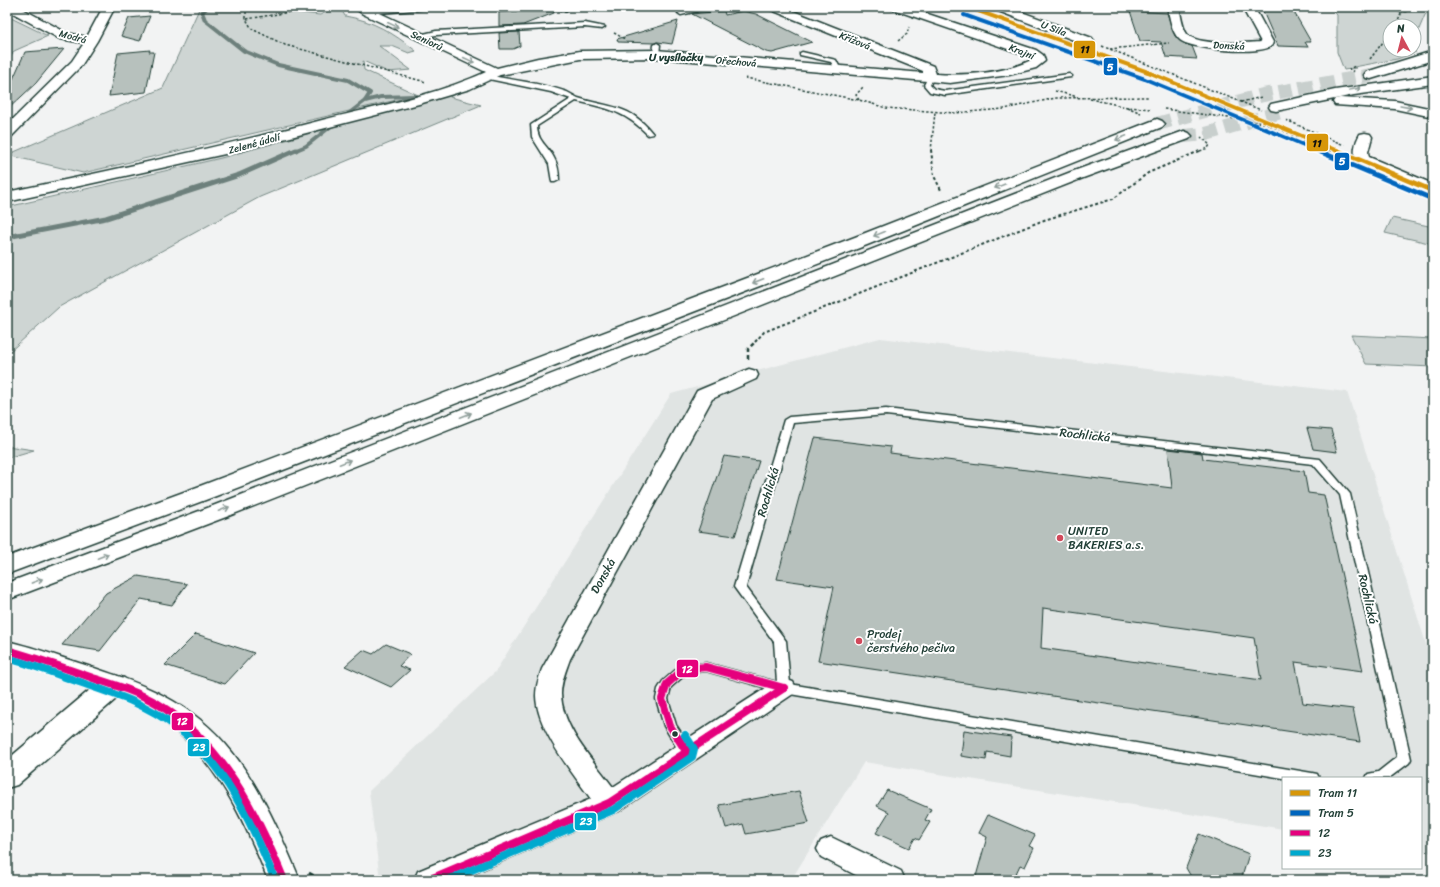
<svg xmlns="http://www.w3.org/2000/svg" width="1440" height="887" viewBox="0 0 1440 887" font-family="Sriracha,sans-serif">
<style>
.built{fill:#e0e4e3}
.green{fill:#ced5d3;stroke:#768984}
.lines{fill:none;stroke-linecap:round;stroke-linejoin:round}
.stream-far1{stroke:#6d807b;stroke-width:4}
.stream{stroke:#6d807b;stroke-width:5}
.building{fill:#b7c1bd;stroke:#1f3d34;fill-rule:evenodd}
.highway-tunnel{stroke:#c8cfcd;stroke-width:14;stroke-dasharray:14 7;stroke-linecap:butt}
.lane-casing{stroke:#1f3d34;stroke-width:3}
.street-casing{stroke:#1f3d34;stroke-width:3}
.secondary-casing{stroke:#1f3d34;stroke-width:3}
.highway-casing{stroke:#1f3d34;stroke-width:3}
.path-far3{stroke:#1f3d34;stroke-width:1.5;stroke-dasharray:2.5 2;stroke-linecap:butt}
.path-far2{stroke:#1f3d34;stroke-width:2;stroke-dasharray:3 2.5;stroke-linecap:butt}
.path-far1{stroke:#1f3d34;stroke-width:2.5;stroke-dasharray:4 3;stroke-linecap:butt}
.path{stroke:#1f3d34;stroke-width:3;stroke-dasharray:5 4;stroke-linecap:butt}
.lane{fill:#fff;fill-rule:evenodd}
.street{fill:#fff;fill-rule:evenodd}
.secondary{fill:#fff;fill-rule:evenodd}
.highway{fill:#fff;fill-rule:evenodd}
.bus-1-casing{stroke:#fff;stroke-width:10}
.bus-2-casing{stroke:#fff;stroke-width:10}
.bus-1{stroke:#e5007d;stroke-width:8}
.bus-2{stroke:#00a9ce;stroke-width:8}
.tram-1-far1-casing{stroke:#fff;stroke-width:6}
.tram-1-casing{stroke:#fff;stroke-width:8}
.tram-2-far1-casing{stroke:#fff;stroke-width:6}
.tram-2-casing{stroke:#fff;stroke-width:8}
.tram-1-far1{stroke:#d79608;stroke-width:4}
.tram-1{stroke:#d79608;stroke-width:5}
.tram-2-far1{stroke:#0065bd;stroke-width:4}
.tram-2{stroke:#0065bd;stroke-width:5}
.oneway{stroke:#8f9e9a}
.poi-dot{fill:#d1495b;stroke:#fff;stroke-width:1.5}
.bus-dot{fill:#1f3d34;stroke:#fff;stroke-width:1.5}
.labels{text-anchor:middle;stroke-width:4;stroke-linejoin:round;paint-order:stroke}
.far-street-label{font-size:10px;fill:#1f3d34;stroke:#fff}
.far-neighbourhood-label{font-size:11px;font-weight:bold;fill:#1f3d34;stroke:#fff}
.street-label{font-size:12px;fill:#1f3d34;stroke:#fff}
.poi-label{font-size:12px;fill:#1f3d34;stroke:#fff;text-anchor:start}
.line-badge{stroke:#fff;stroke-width:1.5}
.badge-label{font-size:11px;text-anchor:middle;font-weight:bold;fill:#fff}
.pale-badge-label{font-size:11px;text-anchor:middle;font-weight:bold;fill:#111}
</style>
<rect width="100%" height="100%" fill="#f2f3f3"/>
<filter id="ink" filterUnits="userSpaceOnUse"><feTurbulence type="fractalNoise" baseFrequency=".025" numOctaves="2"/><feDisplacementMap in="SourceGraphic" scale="8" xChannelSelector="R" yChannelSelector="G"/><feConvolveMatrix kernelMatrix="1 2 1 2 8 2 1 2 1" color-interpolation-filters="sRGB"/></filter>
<g filter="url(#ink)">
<path class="built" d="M880,338L1347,392L1433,666V853L1421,851V778H1283V829L864,762L791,880H380L369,791L495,672L671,394Z"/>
<g class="green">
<path d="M200,7H281L294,12L320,15L335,7L341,9L345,16C374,21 393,33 416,51L409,53L392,46H379L411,70L388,72L363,61L364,70L418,95L83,173L7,155L163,88Z"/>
<path d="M1330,7H1433V8L1425,15L1414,41V26H1390V50H1414L1416,52L1397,59L1354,67L1356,68L1344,70L1337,52V15Z"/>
<path d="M7,16L48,36L14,51L7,64Z"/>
<path d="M455,93L450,97L481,105L260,197L59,307L7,354V207L221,158Z"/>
<path d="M1392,218L1433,227V244L1385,233Z"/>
<path d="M1351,335L1433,339V367L1366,364Z"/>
<path d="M7,446L34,450L7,458Z"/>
</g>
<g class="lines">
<g class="stream-far1">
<path d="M208,7L202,12L205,20L244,51L278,65L348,80L370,93L365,101"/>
<path d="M343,118L365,101L381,97L415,96"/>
<path d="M294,151L306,146L330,127"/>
</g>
<path class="stream" d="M7,237L106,218L239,175L296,150"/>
</g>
<g class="building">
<path d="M1261,7H1291L1311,42H1305L1308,47L1278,46Z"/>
<path d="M553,10L554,13L523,25L499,26V12Z"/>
<path d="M724,11L725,15L743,11L756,14L812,42L772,53L766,52L692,14Z"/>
<path d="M1130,11L1167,13L1175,36L1185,44L1192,46L1197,59L1166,57L1161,42L1140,41Z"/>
<path d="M150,16L140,41L121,36L129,18Z"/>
<path d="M678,21L672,44L658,42L654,43L618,42L617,39Z"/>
<path d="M519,32L520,46L513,49H500L499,33Z"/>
<path d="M64,49L36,83L7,110V86L13,79L25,52Z"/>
<path d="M150,50L149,52H154L146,92L109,96L118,53Z"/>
<path d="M1307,428L1331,430L1337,452L1313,449Z"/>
<path d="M815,438L891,447L890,453L1172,488L1168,449L1202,453L1203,459L1304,471L1308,493L1324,495L1363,671L1295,662L1303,703L1353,709L1360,742L818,661L834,587L777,579ZM1043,608L1254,638L1261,680L1041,648Z"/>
<path d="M724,456L759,461L735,536L698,531Z"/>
<path d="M138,576L187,584L172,605L141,599L100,651L62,645L106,593Z"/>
<path d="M196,634L218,641L254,653L225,684L165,665Z"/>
<path d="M386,644L410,654L399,666L410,670L391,687L345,666L363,650L373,654Z"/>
<path d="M964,730L1011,737L1010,756L987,752L986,760L961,756Z"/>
<path d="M887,790L931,809L925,820L930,822L919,840L915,838L909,848L876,833L889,812L877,806Z"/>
<path d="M799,791L809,823L746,834L743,824L726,828L719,805Z"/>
<path d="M988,815L1035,835L1029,846L1034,848L1025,867L1020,865L1013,880H975L987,837L979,833Z"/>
<path d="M1199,834L1249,854L1241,880H1193L1186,868Z"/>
</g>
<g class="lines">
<g class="highway-tunnel">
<path d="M1157,124L1263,95L1371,75"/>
<path d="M1184,136L1206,134L1284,111"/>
</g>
<defs>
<g id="lane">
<path d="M390,7H431L428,9L367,14L364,12Z"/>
<path d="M552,7H564L568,9L565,11Z"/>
<path d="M698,7H732L729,9L698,11L681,15L678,13Z"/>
<path d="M585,23L605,27L602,29L585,27L436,35L418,38L415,36L436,31Z"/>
<path d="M657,43L660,45L659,54L656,56L653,54L654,45Z"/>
<path d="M802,52L836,60L841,70L836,71L831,62L800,55V53Z"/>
<path d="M1069,74L1072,76L1071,77L945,95L930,92L924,85L928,77L930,76L933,78L930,85L934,89L945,91Z"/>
<path d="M486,75C513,80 542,83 567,92C571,94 574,96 578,98C610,108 630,104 653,134L648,135C625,111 607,108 576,101L537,126C537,141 548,146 554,158C558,165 559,172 559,180L555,182H552L549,164L532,137L531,125L571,99L551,92L484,78V76Z"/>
<path d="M886,409L1320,459L1350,494L1411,759L1409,763L1389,778H1366L1368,774L1378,772L1397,757L1340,495L1313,464L886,415L793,423L746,587L786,641L790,684L1312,773L1317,774L1319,778H1283L784,693L706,671L687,673L671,687L668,699L676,725L693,751L691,755L686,756L681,755L664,726L656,699L658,689L663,681L680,666L706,663L777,682L774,642L734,587L784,420L789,417Z"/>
</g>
<g id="street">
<path d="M7,7H19L67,33L87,37L103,7H115L97,41L81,66L12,136L7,137V125L72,61L84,43L60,39L11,12Z"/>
<path d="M353,7H367L497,68L538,58L580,51L656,50L923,73V71L769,9L767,7H783L933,66L936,74C964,76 1008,73 1033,59L1028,56L892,9L890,7H907L1036,50L1043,55L1045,61L1036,68L1009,75L950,83L656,58L580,59L500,75L470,89L419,104L225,154L7,202V192C114,170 220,147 326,119C380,106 435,95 486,72L363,14Z"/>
<path d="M991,7H1008L1092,38L1094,41L1088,45L1084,44L993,9Z"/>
<path d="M1167,7H1179C1181,15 1182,27 1187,34C1196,46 1247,43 1261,42L1242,7H1254L1273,42L1272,45C1265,56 1188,50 1179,39C1171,31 1170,17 1167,7Z"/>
<path d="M1365,133L1370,134L1372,137L1368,152L1369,157L1433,184V193L1358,162C1352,154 1355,142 1360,134Z"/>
<path d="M749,369L756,371L758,375L756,379L712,399L570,659C566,670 561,682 561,694C562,729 594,761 613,787L775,682L784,679L793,682L796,688L793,694L619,811L458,880H414L418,871L591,799C572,772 537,730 536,696C536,686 539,677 542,669L697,391Z"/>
<path d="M831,837L901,871L905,880H865L821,857L817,849L821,841Z"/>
</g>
<path id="secondary" d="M7,641C33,647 57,656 82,664C141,683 192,701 232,752C262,790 281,835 300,880H268C242,814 211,747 147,711C126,698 102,691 79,683C55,675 31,666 7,659Z"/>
<g id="highway">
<path d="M1433,51V60L1371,79L1366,78L1364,75L1366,72Z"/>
<path d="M1433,76V84L1354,95L1276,111L1271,110L1269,107L1271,104L1335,90Z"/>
<path d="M1340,98L1395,101L1433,109V117L1395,109L1335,105L1333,102L1335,99Z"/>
<path d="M1157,119L1162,121L1165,124L1162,127L867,245L216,496L7,574V557L200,486L855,237Z"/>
<path d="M1184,131L1189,133L1192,136L1189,139L1083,178L226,517L7,600V583L210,507L1071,172Z"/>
<path d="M114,675L124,678L128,685L124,692L17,785L7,788V760L104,678Z"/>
</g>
</defs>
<use href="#lane" class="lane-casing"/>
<use href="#street" class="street-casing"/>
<use href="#secondary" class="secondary-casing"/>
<use href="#highway" class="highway-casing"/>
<g class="path-far3">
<path d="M246,7V19L252,29L285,45L426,82"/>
<path d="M1395,7L1401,14L1396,26"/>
<path d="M1400,13L1422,7"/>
<path d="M247,19L296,11L343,10"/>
<path d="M614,33L625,39"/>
<path d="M898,41L907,34L909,27"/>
<path d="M1102,46L1261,110"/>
<path d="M1110,49L1169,43"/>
<path d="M1370,59L1390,33"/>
<path d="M1354,72L1349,69L1355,66"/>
<path d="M745,78L859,100L886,108L955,113L1004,109L1056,98L1148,97"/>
<path d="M1055,91L1078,97"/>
<path d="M1090,99L1127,107L1151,109"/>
<path d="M859,100L856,95L863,87"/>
<path d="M1241,102L1262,97"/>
<path d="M1127,107L1141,113"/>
<path d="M1164,109L1264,123L1331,151"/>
<path d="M1286,120L1344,145"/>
<path d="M931,151L935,112"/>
<path d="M1200,151L1208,148L1210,145L1201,137"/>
</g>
<g class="path-far2">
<path d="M931,150L934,176L942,192"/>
<path d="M1328,150L1344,157"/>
<path d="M755,342L764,332L1044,220L1113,199L1148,173L1202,150"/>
</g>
<path class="path-far1" d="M748,359V349L756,341"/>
<path class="path" d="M309,873L321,880"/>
<use href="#lane" class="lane"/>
<use href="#street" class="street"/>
<use href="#secondary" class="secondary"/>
<use href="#highway" class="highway"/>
<defs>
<g id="bus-1">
<path d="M7,650C36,658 65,668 93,678C115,685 138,692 158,704C223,744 256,812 284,880"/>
<path d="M686,751L670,726L662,699L667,684L684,669L706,667L784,688"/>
<path d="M428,880L609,803L784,688"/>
</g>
<g id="bus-2">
<path d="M7,658C33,665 59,675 85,684C117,695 148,705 175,726C225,764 252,823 275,880"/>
<path d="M448,880L613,810L692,757L694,749L685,735"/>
</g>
</defs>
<use href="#bus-1" class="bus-1-casing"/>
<use href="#bus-2" class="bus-2-casing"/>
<use href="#bus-1" class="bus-1"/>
<use href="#bus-2" class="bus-2"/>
<defs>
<path id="tram-1-far1" d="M967,7L1148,72L1338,151"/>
<path id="tram-1" d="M1336,150L1433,191"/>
<path id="tram-2-far1" d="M964,15L1145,79L1318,151"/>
<path id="tram-2" d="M1316,150L1430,198"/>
</defs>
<use href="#tram-1-far1" class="tram-1-far1-casing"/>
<use href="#tram-1" class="tram-1-casing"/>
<use href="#tram-2-far1" class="tram-2-far1-casing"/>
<use href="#tram-2" class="tram-2-casing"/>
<use href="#tram-1-far1" class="tram-1-far1"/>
<use href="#tram-1" class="tram-1"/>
<use href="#tram-2-far1" class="tram-2-far1"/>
<use href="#tram-2" class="tram-2"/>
</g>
<defs><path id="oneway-shaft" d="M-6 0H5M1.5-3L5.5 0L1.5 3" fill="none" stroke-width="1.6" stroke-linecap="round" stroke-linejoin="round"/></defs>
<g class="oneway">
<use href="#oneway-shaft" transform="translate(393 25) rotate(25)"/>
<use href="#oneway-shaft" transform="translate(469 60) rotate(25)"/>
<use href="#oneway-shaft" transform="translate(1355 89) rotate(-10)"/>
<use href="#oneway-shaft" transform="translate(1406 107) rotate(10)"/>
<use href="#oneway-shaft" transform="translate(1121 138) rotate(158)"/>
<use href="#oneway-shaft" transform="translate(1000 186) rotate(158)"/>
<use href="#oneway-shaft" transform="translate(879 234) rotate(158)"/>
<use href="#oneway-shaft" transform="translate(758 281) rotate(159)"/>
<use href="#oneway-shaft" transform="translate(466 415) rotate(-21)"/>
<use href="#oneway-shaft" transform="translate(345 462) rotate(-21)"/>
<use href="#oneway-shaft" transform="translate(224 509) rotate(-21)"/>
<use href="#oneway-shaft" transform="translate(103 556) rotate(-21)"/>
<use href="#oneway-shaft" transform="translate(37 581) rotate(-20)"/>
</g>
</g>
<g class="poi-dot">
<circle cx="1060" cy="538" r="4"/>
<circle cx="859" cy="641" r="4"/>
</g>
<circle class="bus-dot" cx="675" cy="734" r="3.5"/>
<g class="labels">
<g class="far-street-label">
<text transform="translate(1054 28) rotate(21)" y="4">U Sila</text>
<text transform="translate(73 36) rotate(15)" y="4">Modrá</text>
<text transform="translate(427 40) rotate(25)" y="4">Seniorů</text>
<text transform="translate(855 40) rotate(22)" y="4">Křížová</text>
<text transform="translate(1229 45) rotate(3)" y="4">Donská</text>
<text transform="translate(1022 51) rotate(22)" y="4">Krajní</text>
<text transform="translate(736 61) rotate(5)" y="4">Ořechová</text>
<text transform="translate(254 143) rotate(-15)" y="4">Zelené údolí</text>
</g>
<g class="far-neighbourhood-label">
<text x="676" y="61">U vysílačky</text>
</g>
<g class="street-label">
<text transform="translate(1085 435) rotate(6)" y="4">Rochlická</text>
<text transform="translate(768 492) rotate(-74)" y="4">Rochlická</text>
<text transform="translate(603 576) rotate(-61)" y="4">Donská</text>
<text transform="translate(1368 599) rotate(77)" y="4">Rochlická</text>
</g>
<g class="poi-label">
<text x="1068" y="535">UNITED<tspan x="1068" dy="14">BAKERIES a.s.</tspan></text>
<text x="867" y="638">Prodej<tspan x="867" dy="14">čerstvého pečiva</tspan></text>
</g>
</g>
<g class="line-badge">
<rect x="1073" y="40" width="23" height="19" rx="4" fill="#d79608"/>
<rect x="1103" y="57" width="15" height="19" rx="4" fill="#0065bd"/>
<rect x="1306" y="133" width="23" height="19" rx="4" fill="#d79608"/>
<rect x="1334" y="152" width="16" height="19" rx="4" fill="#0065bd"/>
<rect x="676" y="659" width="23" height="19" rx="4" fill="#e5007d"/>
<rect x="171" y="712" width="23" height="19" rx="4" fill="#e5007d"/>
<rect x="187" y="738" width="23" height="19" rx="4" fill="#00a9ce"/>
<rect x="574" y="812" width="23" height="19" rx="4" fill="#00a9ce"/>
</g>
<g class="badge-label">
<text x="1110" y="71">5</text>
<text x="1342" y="165">5</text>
<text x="687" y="673">12</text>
<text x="182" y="725">12</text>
<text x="199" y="751">23</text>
<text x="586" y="825">23</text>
</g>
<g class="pale-badge-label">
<text x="1085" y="53">11</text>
<text x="1317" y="147">11</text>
</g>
<rect width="1440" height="887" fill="none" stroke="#fff" stroke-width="24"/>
<rect x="12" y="12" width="1416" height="863" fill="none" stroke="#1f3d34" stroke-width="1.5" filter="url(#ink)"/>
<rect x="1282" y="777" width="140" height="92" fill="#ffffff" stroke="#a5b1ae"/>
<rect x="1290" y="790" width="20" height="6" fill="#d79608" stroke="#a5b1ae"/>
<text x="1318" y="797" font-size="12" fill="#1f3d34">Tram 11</text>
<rect x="1290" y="810" width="20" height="6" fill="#0065bd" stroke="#a5b1ae"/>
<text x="1318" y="817" font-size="12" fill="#1f3d34">Tram 5</text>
<rect x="1290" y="830" width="20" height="6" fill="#e5007d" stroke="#a5b1ae"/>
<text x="1318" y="837" font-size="12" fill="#1f3d34">12</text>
<rect x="1290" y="850" width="20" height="6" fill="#00a9ce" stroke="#a5b1ae"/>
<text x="1318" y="857" font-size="12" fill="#1f3d34">23</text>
<g transform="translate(1402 38) rotate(353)"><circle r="19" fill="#ffffff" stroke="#a5b1ae"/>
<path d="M0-3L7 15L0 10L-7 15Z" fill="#d1495b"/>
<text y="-6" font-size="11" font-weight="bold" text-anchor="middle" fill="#1f3d34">N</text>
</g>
</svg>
